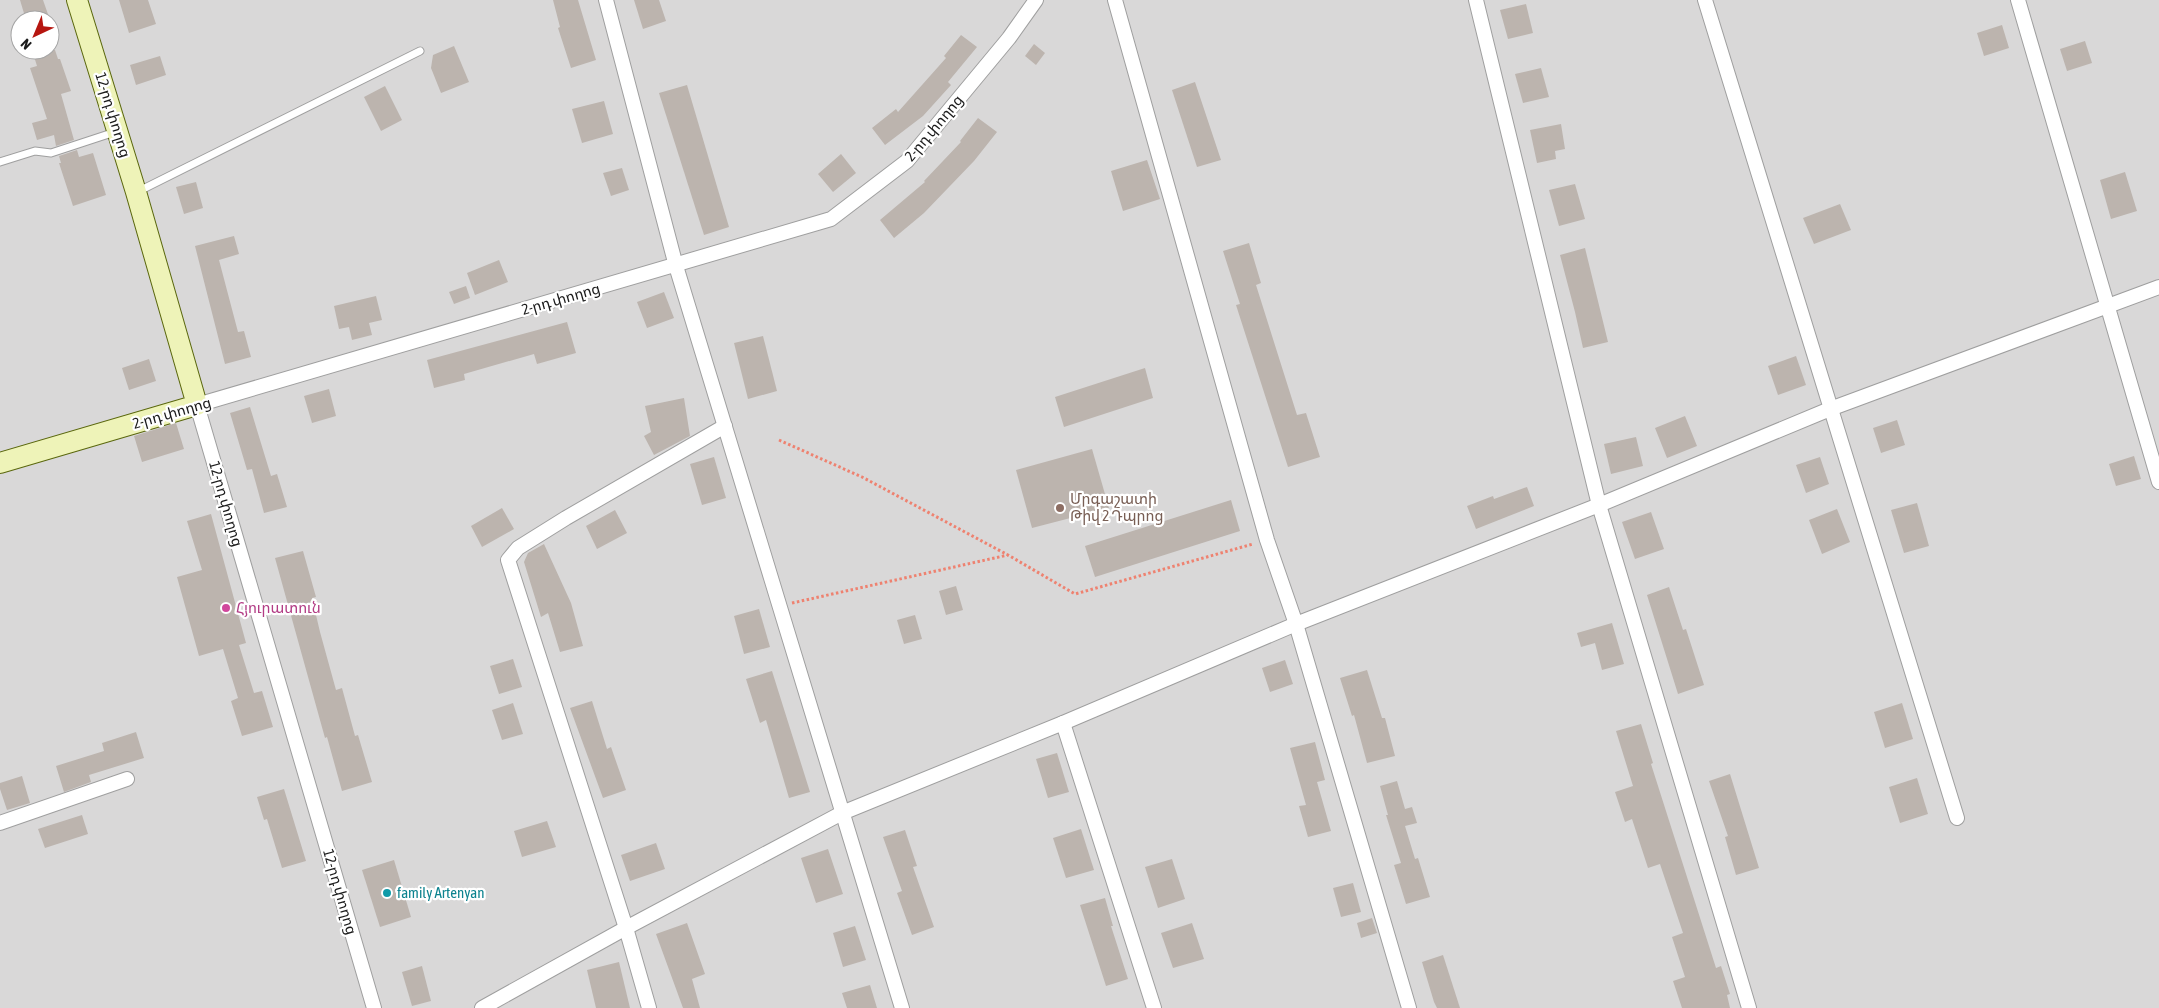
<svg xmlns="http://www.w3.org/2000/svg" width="2159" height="1008" viewBox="0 0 2159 1008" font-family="'Asap Condensed','Noto Sans Armenian',sans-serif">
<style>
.residential{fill:#d9d8d8;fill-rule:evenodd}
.building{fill:#bcb4ae}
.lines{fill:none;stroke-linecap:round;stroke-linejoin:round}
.lane-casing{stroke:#9f9f9f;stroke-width:9}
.street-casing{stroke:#9f9f9f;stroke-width:16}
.secondary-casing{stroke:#5a670d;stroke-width:22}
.path{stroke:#ee8270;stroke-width:3;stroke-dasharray:2.5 2.5;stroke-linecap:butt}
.lane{stroke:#fff;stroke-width:7}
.street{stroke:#fff;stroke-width:14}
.secondary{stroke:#eef3b8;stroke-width:20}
.education-dot{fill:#8d6e63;stroke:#fff;stroke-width:2}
.hotel-dot{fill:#d1479c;stroke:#fff;stroke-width:2}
.culture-dot{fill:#0f9aa8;stroke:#fff;stroke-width:2}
.labels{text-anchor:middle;stroke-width:4.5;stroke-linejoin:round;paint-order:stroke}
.street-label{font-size:15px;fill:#1b1b1b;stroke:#fff}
.education-label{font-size:15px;fill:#785e54;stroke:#fff;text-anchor:start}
.hotel-label{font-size:15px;fill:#b23c85;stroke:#fff;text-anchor:start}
.culture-label{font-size:15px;fill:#0d838f;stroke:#fff;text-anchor:start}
</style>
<rect width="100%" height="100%" fill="#ece9e1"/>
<path class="residential" d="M0,0H2159V1008H0ZM20,20H50V50H20Z"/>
<g class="building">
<path d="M20,0H43L50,20H26Z"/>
<path d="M119,0H148L156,24L129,33Z"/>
<path d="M553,0H578L596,60L571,68L558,28L560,27Z"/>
<path d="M634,0H659L666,21L643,29Z"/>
<path d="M1526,4L1533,33L1508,39L1500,10Z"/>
<path d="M2002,25L2009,48L1984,56L1977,33Z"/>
<path d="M961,35L977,47L948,82L951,85L923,116L885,145L872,128L896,109L898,112L946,58L944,56Z"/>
<path d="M2085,41L2092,63L2067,71L2060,49Z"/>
<path d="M1034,44L1045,53L1036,65L1025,56Z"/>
<path d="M454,46L469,82L441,93L431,68L433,55Z"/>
<path d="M32,50H55L58,59H60L71,91L61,94L74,140L56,146L54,135L37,140L32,123L47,119L30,68L37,66Z"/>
<path d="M160,56L166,75L136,85L130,65Z"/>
<path d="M1541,68L1549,97L1523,103L1515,74Z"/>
<path d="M1195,82L1221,160L1197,167L1172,90Z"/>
<path d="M687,85L729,227L704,235L659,93Z"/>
<path d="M385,86L402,120L381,131L364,97Z"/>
<path d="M604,101L613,134L582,143L572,109Z"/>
<path d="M978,118L997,132L974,161L924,213L894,238L880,220L925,182L924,181L961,142L960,141Z"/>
<path d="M1561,124L1565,149L1555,151L1556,159L1537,163L1530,130Z"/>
<path d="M77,150L79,157L93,153L106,195L73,206L59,163H61L59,156Z"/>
<path d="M841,154L856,173L833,192L818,174Z"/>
<path d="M1147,160L1160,199L1123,211L1111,171Z"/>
<path d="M622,168L629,190L611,196L603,173Z"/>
<path d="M2125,172L2137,211L2111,219L2100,180Z"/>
<path d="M196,182L203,208L184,214L176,187Z"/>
<path d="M1575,184L1585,219L1559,226L1549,190Z"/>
<path d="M1840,204L1851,230L1814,244L1803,218Z"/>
<path d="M234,236L239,254L219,260L238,332L244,331L251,357L225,364L195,246Z"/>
<path d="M1249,243L1261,283L1256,285L1297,415L1306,413L1320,457L1288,467L1236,305L1240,304L1223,251Z"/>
<path d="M1585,248L1608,342L1583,348L1575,312L1560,255Z"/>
<path d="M499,260L508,282L475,295L467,273Z"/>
<path d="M466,286L470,298L454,304L449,292Z"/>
<path d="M664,292L674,318L647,328L637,302Z"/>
<path d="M376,296L382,320L369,323L372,335L352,340L349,327L339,329L334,306Z"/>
<path d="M567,322L576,353L537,364L534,354L464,374L465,380L434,388L427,360Z"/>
<path d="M763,336L777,391L748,399L734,343Z"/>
<path d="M1796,356L1806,385L1778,395L1768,366Z"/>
<path d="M149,359L156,381L129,390L122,368Z"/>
<path d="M1145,368L1153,398L1064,427L1055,397Z"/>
<path d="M329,389L336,416L312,423L304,396Z"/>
<path d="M684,398L690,436L654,455L644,436L651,432L645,406Z"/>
<path d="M250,407L271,476L277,474L287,507L264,513L252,469L247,470L230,413Z"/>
<path d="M1685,416L1697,446L1667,458L1655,428Z"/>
<path d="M1897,420L1905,445L1881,453L1873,428Z"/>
<path d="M176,423L184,449L142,462L134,436Z"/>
<path d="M1636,437L1643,466L1611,474L1604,444Z"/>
<path d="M1092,449L1109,508L1032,528L1016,470Z"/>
<path d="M2134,456L2141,479L2116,486L2109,464Z"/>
<path d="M714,457L726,498L702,505L690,464Z"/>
<path d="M1820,457L1829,484L1806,493L1796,465Z"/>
<path d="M1527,487L1534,506L1476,529L1467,506L1493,496L1494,499Z"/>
<path d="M1231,500L1240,531L1095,577L1085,546Z"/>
<path d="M1917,503L1929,546L1904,553L1891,510Z"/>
<path d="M502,508L514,529L482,547L471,526Z"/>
<path d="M1837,509L1850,542L1822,554L1809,520Z"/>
<path d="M615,510L627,533L597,549L586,526Z"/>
<path d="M1651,512L1664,549L1635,559L1622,522Z"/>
<path d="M211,514L246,643L239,645L254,693L262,691L273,727L242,736L231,701L238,698L223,649L199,656L177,577L202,570L187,521Z"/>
<path d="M544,544L571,603L583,646L560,652L548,613L541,617L524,562L528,553Z"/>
<path d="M303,551L316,597L312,598L320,632L336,690L342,688L355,736L358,735L372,782L342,791L327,737L325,738L275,558Z"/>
<path d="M956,586L963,610L946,615L939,591Z"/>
<path d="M1669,587L1683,630L1686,629L1704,685L1678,694L1647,595Z"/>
<path d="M759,609L770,647L744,654L734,616Z"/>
<path d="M915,615L922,639L904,644L897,620Z"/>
<path d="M1612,623L1624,664L1602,670L1595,643L1581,647L1577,633Z"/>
<path d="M513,659L522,687L499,694L490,666Z"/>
<path d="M1285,660L1293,684L1270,692L1262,668Z"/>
<path d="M1367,670L1382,718H1385L1395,756L1367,763L1354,715L1352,716L1340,678Z"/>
<path d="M772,671L810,792L789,798L766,720L760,723L746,679Z"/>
<path d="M592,701L607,749L611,747L626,790L603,798L570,708Z"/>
<path d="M513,703L523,734L502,740L492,710Z"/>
<path d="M1902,703L1913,739L1885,748L1874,712Z"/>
<path d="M1641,724L1653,763L1651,764L1716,968L1721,966L1730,994L1727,995L1730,1008H1682L1673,981L1685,977L1672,937L1683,933L1660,864L1648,868L1632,819L1625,822L1615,792L1633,786L1616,731Z"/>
<path d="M136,732L144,758L89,775L91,782L64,792L56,766L104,751L102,743Z"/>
<path d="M1315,742L1325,780L1317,782L1331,831L1308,837L1299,806L1306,805L1290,748Z"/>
<path d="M1057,753L1069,792L1048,798L1036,759Z"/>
<path d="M1730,774L1759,868L1736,875L1725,837L1728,836L1709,781Z"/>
<path d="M22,776L30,803L7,810L0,789V783Z"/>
<path d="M1917,778L1928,814L1900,823L1889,787Z"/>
<path d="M1397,781L1405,809L1412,807L1417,823L1405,826L1415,859L1418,858L1430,897L1406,904L1394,865L1401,863L1386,815H1388L1380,786Z"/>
<path d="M284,789L306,861L282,868L267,819L264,820L257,797Z"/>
<path d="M82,815L88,834L45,848L38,829Z"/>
<path d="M547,821L556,847L522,857L514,831Z"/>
<path d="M1081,829L1094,870L1066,878L1053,838Z"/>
<path d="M905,830L917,866L913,867L934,927L912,935L897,893L902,891L883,837Z"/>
<path d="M656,843L665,869L630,881L621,855Z"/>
<path d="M828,849L843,894L816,903L801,858Z"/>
<path d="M1172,859L1185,899L1158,908L1145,867Z"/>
<path d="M394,860L411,917L380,927L362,870Z"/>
<path d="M1353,883L1361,912L1341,917L1333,888Z"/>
<path d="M1105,898L1113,926H1111L1128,979L1106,986L1080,905Z"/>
<path d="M1372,918L1377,933L1361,938L1357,923Z"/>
<path d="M687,923L705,974L692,979L700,1008H683L656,934Z"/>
<path d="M1192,923L1204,959L1173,968L1161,933Z"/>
<path d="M855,926L866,960L843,967L833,933Z"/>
<path d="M1443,955L1460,1008H1437L1434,1002L1422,962Z"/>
<path d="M619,962L630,1008H596L587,970Z"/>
<path d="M422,966L431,1001L412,1006L402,972Z"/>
<path d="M870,985L877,1008H847L842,993Z"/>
</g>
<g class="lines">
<defs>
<g id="lane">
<path d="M0,162L35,151L51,153L115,132"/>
<path d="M137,192L420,51"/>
</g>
<g id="street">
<path d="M606,0L676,266L902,1008"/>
<path d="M1115,0L1267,540L1296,624L1409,1008"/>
<path d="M1476,0L1599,505L1749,1008"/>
<path d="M1705,0L1957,818"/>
<path d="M2018,0L2159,482"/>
<path d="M1063,723L1154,1008"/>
<path d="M0,823L127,779"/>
<path d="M374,1008L197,405L831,219L907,161L1009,38L1036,0"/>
<path d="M482,1008L626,928L842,813L1063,723L1296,624L1599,505L1830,409L2159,287"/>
<path d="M649,1008L626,928L508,560L518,548L566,518L725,426"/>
</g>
<path id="secondary" d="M0,463L197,405L136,192L77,0"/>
</defs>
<use href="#lane" class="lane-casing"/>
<use href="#street" class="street-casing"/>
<use href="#secondary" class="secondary-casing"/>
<g class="path">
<path d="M779,440L862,477L1008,555L1075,594L1253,544"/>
<path d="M792,603L1008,555"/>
</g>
<use href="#lane" class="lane"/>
<use href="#street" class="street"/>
<use href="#secondary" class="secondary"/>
</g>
<circle class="education-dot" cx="1060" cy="508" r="5"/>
<circle class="hotel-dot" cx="226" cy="608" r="5"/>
<circle class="culture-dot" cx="387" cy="893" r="5"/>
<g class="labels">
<g class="street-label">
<text transform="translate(113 115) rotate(73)" y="5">12-րդ փողոց</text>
<text transform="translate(934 128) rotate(-50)" y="5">2-րդ փողոց</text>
<text transform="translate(561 299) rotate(-16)" y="5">2-րդ փողոց</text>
<text transform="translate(172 413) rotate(-16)" y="5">2-րդ փողոց</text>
<text transform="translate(226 504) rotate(74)" y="5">12-րդ փողոց</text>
<text transform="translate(340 892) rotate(74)" y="5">12-րդ փողոց</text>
</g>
<g class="education-label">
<text x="1070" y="504">Մրգաշատի<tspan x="1070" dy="17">Թիվ 2 Դպրոց</tspan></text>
</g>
<g class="hotel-label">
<text x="236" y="613">Հյուրատուն</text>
</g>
<g class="culture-label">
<text x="397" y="898">family Artenyan</text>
</g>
</g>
<g transform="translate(35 35) rotate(224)"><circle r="24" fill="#ffffff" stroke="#a4a4a4"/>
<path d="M0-4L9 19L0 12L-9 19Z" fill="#b61610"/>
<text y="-8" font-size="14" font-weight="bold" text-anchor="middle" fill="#1b1b1b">N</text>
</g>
</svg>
